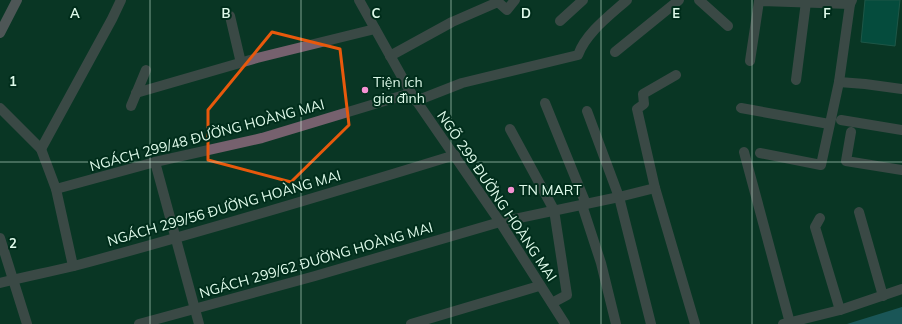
<svg xmlns="http://www.w3.org/2000/svg" width="902" height="324" viewBox="0 0 902 324" font-family="Mulish,sans-serif">
<style>
.water{fill:#307d95}
.building{fill:#00665b;stroke:#377d72}
.lines{fill:none;stroke-linecap:round;stroke-linejoin:round}
.lane{stroke:#76616e;stroke-width:10}
.street{stroke:#76616e;stroke-width:10}
.secondary{stroke:#9f7d92;stroke-width:10}
.marked{fill:none;stroke:#e8590c;stroke-width:3;stroke-linejoin:round}
.grid{fill:none;stroke:#defaea;stroke-width:1;stroke-opacity:0.55}
.poi-dot{fill:#f591d2;stroke:#002d1b;stroke-width:1.5}
.labels{text-anchor:middle;stroke-width:4;stroke-linejoin:round;paint-order:stroke}
.poi-label{font-size:14px;fill:#defaea;stroke:#002d1b;text-anchor:start}
.street-label{font-size:14px;fill:#defaea;stroke:#002d1b}
.grid-label{font-size:13px;text-anchor:middle;font-weight:bold;fill:#defaea;stroke:#002d1b;stroke-width:4;stroke-linejoin:round;paint-order:stroke}
</style>
<rect width="100%" height="100%" fill="#0a3725"/>
<path class="water" d="M902,307V324H847Z"/>
<path class="building" d="M865,0H900L895,46L861,42Z"/>
<g class="lines">
<g class="lane">
<path d="M359,0L411,93L500,222L565,324"/>
<path d="M699,0L728,26"/>
<path d="M230,16L241,63"/>
<path d="M560,21L583,0"/>
<path d="M615,52L679,0"/>
<path d="M390,56L452,22L498,2L507,10L515,0"/>
<path d="M750,61L759,1L850,4"/>
<path d="M676,75L643,94L644,104L637,109L655,188L695,324"/>
<path d="M796,80L806,2"/>
<path d="M839,82L865,84L902,89"/>
<path d="M136,93L257,58L375,29"/>
<path d="M416,101L462,83L578,55C586,33 609,16 627,0"/>
<path d="M545,103L586,204"/>
<path d="M131,106L146,70"/>
<path d="M0,108L41,149L56,189L73,266"/>
<path d="M741,108L829,124"/>
<path d="M587,111L619,197L651,324"/>
<path d="M841,120L902,130"/>
<path d="M510,129L554,210L567,295L552,303"/>
<path d="M851,132L846,161L902,170"/>
<path d="M41,149L112,19L121,0"/>
<path d="M744,152L790,323"/>
<path d="M760,153L821,165L839,82L850,4L852,0"/>
<path d="M155,162L199,324"/>
<path d="M56,189L155,162L262,138L411,93"/>
<path d="M582,205L601,263L616,324"/>
<path d="M859,212L883,296"/>
<path d="M820,218L815,227L840,310"/>
<path d="M0,238L27,324"/>
<path d="M0,283C24,277 49,272 74,266C202,232 328,194 455,155"/>
<path d="M139,324L315,276L500,222L619,197L655,188"/>
<path d="M411,324L539,286"/>
</g>
<path class="street" d="M783,324L840,310L902,289"/>
<path class="secondary" d="M0,33L17,0"/>
</g>
<path d="M0 0H902V324H0ZM272,32L340,49L349,125L291,182L208,160V110Z" fill="#0a3725" fill-opacity=".55" fill-rule="evenodd"/>
<path class="marked" d="M272,32L340,49L349,125L291,182L208,160V110Z"/>
<path class="grid" d="M150,0V324M301,0V324M451,0V324M601,0V324M752,0V324M0,162H902"/>
<g class="poi-dot">
<circle cx="365" cy="90" r="4"/>
<circle cx="511" cy="190" r="4"/>
</g>
<g class="labels">
<g class="poi-label">
<text x="373" y="87">Tiện ích<tspan x="373" dy="16">gia đình</tspan></text>
<text x="519" y="195">TN MART</text>
</g>
<g class="street-label">
<text transform="translate(207 135) rotate(-15)" y="5">NGÁCH 299/48 ĐƯỜNG HOÀNG MAI</text>
<text transform="translate(497 196) rotate(56)" y="5">NGÕ 299 ĐƯỜNG HOÀNG MAI</text>
<text transform="translate(224 208) rotate(-16)" y="5">NGÁCH 299/56 ĐƯỜNG HOÀNG MAI</text>
<text transform="translate(316 260) rotate(-16)" y="5">NGÁCH 299/62 ĐƯỜNG HOÀNG MAI</text>
</g>
</g>
<g class="grid-label">
<text x="75" y="18">A</text>
<text x="226" y="18">B</text>
<text x="376" y="18">C</text>
<text x="526" y="18">D</text>
<text x="676" y="18">E</text>
<text x="827" y="18">F</text>
<text x="13" y="86">1</text>
<text x="13" y="248">2</text>
</g>
</svg>
